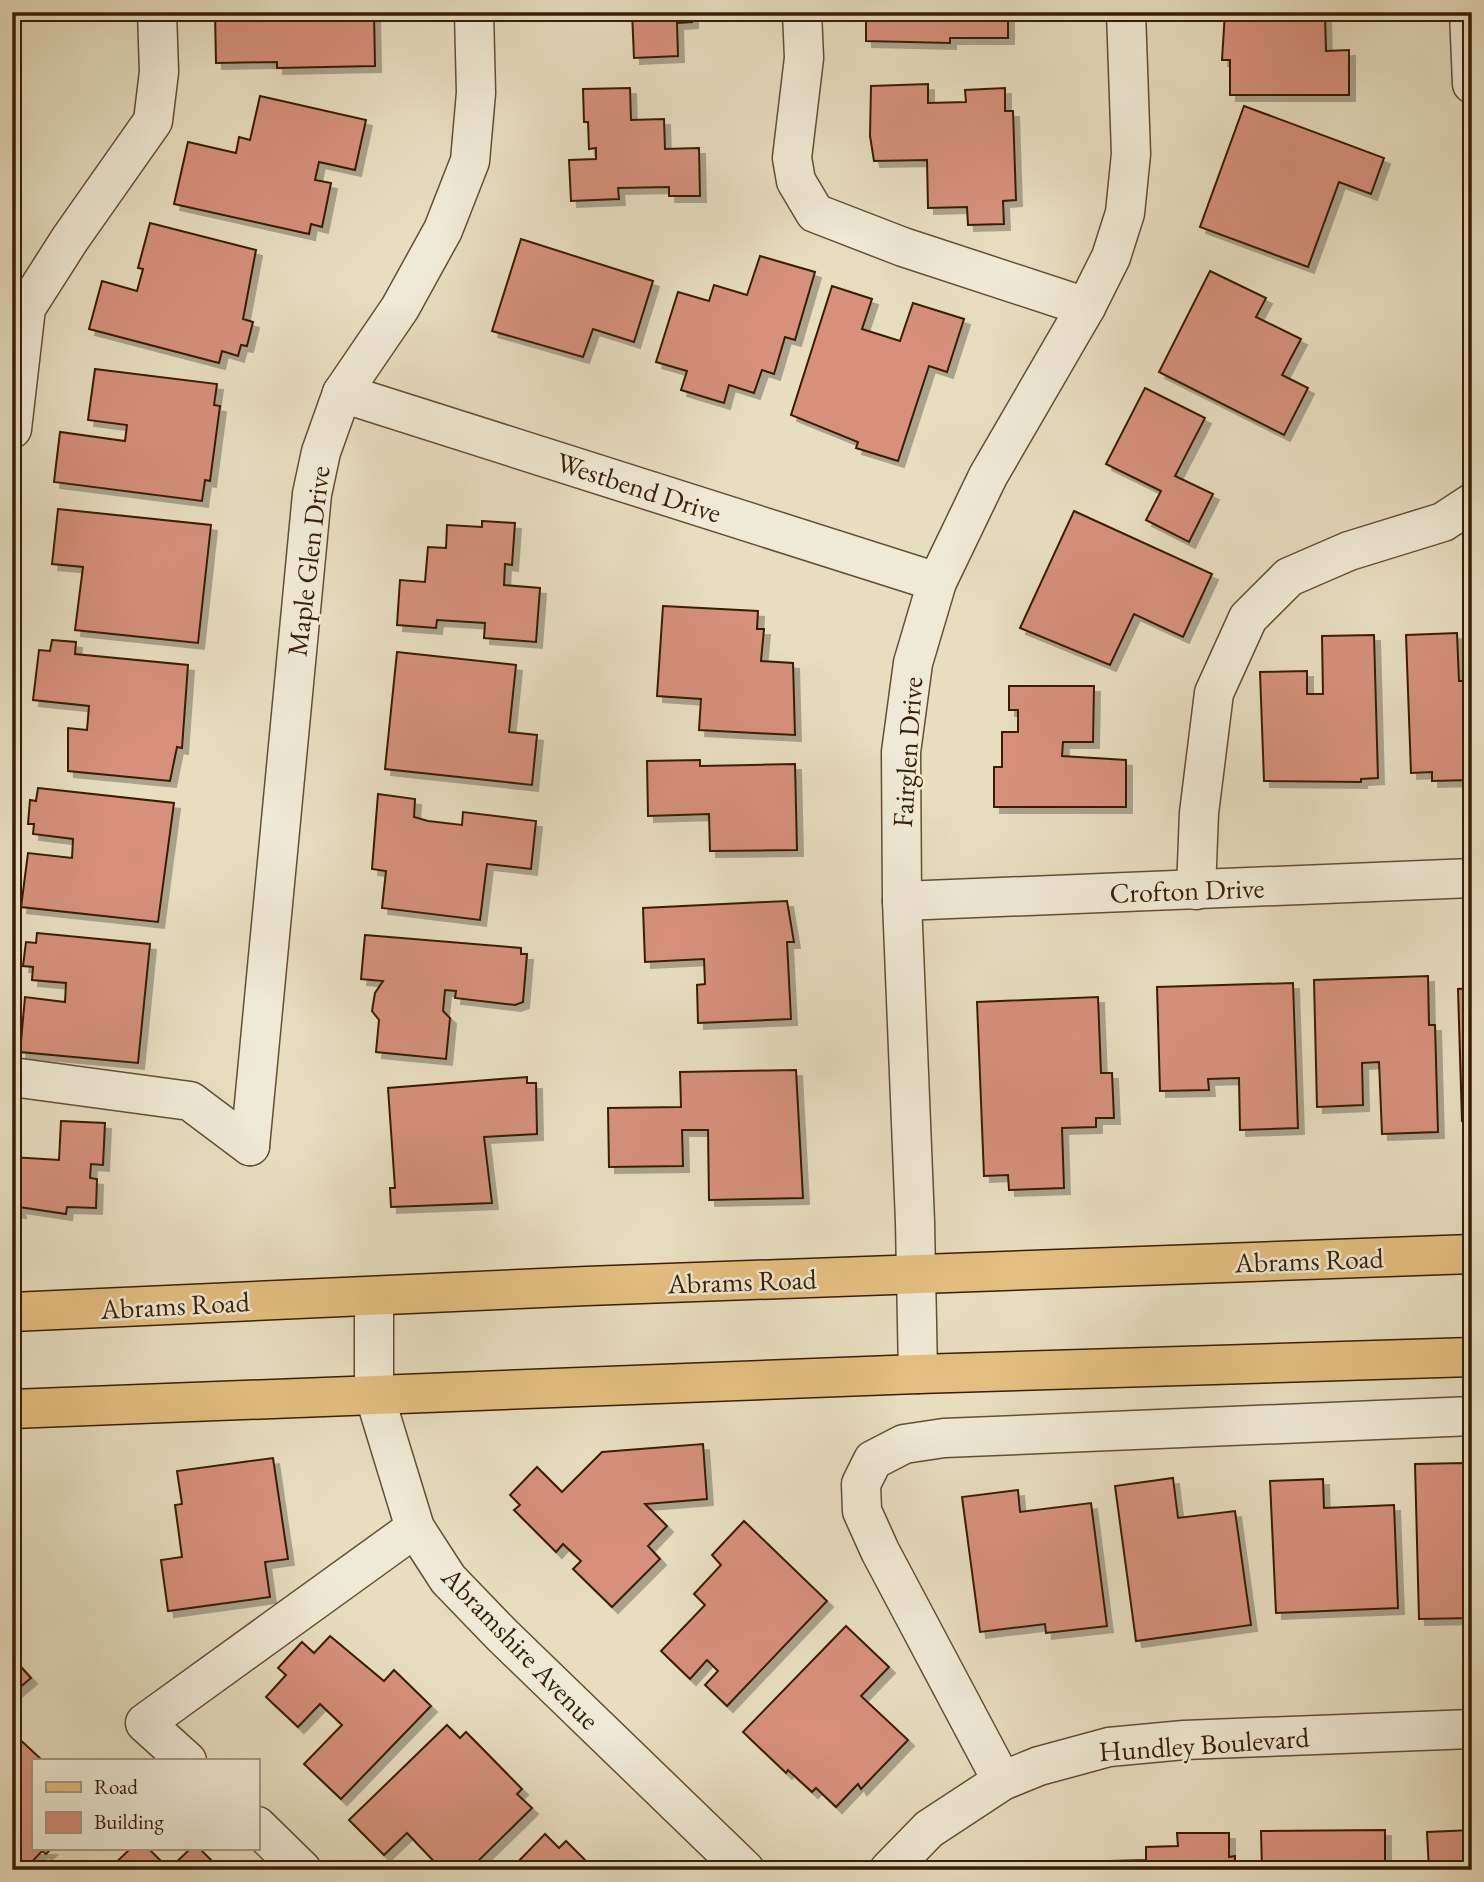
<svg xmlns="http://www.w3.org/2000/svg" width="1484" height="1882" viewBox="0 0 1484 1882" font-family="'EB Garamond',serif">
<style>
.building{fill:#d6907b;stroke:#381e05;stroke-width:2;filter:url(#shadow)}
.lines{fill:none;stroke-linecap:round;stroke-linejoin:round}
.minor-casing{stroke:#644e34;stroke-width:41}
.major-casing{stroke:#381e05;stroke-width:41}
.minor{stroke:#efead6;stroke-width:38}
.major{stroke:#e4bf80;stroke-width:38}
.labels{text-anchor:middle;stroke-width:5;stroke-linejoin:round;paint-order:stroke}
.street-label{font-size:28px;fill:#381e05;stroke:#efead6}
</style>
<defs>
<filter id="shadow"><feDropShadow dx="6" dy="6" stdDeviation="0" flood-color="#0004"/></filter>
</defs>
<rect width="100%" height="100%" fill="#e7dec0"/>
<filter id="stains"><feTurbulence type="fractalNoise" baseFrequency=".00286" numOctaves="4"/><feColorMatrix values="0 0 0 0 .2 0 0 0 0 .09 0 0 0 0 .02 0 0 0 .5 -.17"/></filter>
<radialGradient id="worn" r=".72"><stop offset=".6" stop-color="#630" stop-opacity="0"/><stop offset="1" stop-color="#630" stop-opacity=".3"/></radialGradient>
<g class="building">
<path d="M215,12H374L375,66L277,68V62L216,63Z"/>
<path d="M632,12H692V22L677,23L678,56L634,58Z"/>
<path d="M866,12H1008V38H950V43L866,41Z"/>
<path d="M1225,12H1361V14H1325L1326,51L1349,50V95H1230V60H1222Z"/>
<path d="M928,84V103L966,102L965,90L1005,88V111H1013L1016,200L1003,201L1004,224L968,225L967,207L928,208L927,160L874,161L870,136L871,86Z"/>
<path d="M630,88L631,120L664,119L665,149L699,148L700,196H669V187L618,188L619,199L571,201L569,160L596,159V148L589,149L588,122H584L583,89Z"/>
<path d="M260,96L366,120L355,170L319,162L315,180L331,183L322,227L311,224L309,234L174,204L188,142L236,153L239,137L250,140Z"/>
<path d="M1244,106L1384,158L1371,194L1339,182L1308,267L1200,227Z"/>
<path d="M150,223L256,250L243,319L253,322L247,346L241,345L238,356L222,351L219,363L89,329L102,281L137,291L143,269L138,268Z"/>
<path d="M521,239L653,281L634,342L593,329L583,357L492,331Z"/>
<path d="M760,256L815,272L795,340L785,337L774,374L762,370L754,393L729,385L724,403L681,390L687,371L656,362L678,292L709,301L714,285L747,295Z"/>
<path d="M1210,271L1266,298L1256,317L1301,339L1282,375L1308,388L1284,435L1159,372Z"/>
<path d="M832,286L872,299L862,329L900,341L913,303L964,319L947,372L929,366L898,461L856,448L858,442L791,415Z"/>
<path d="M95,369L217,384L214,405L220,406L210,481L205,480L202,501L54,482L60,432L125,441L127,425L88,420Z"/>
<path d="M1145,388L1205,418L1175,476L1213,494L1189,542L1146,520L1161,491L1106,464Z"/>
<path d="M58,509L211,525L198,643L75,630L83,567L52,564Z"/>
<path d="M1074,511L1212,574L1183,637L1134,614L1110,665L1020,628Z"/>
<path d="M482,521L515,523L512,565L505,564L504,585L540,588L536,642L484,638L485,623L437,620L436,628L397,625L400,580L425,582L428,547L446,548L447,525L482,527Z"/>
<path d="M663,606L758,611L757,629H764L761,661L793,663L795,735L699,730L701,699L657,696Z"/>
<path d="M1457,633L1459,681H1472V780L1432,781V772L1411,773L1406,635Z"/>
<path d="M1374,635L1378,778L1361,779V782L1264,781L1260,672L1307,671V694H1323L1322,636Z"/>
<path d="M52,640L76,642L75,654L188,665L182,748L177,747L170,781L68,771V728L87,730L89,706L33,700L39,650L50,651Z"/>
<path d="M397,652L516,665L509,732L537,735L532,785L385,769Z"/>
<path d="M1009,686H1094L1093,742H1063L1062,756L1126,760V807H994V767H1002V732H1018V710H1009Z"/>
<path d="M700,760V766L795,764L797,850L710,851L709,814L648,816L647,761Z"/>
<path d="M38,788L174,803L158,922L21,907L28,853L72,858L73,839L33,834L34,824H28L30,800L36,801Z"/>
<path d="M378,794L415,799L414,817L428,821L462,825L463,812L536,821L531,869L487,864L480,920L382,908L386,871L372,869Z"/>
<path d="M787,901L794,942H787L791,1019L698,1023L697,985L705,984L704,959L645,962L643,908Z"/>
<path d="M37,933L150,944L138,1063L20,1052L25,997L65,1002L66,983L32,980L33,967L23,966L26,942L36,943Z"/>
<path d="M365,935L521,948V954H527L523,1002L515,1005L455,998L456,991L445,990L443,1011L450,1018L446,1059L376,1052L379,1020L372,1011L375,993L383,981L361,979Z"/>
<path d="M1428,976L1429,1025H1435L1438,1132L1382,1134L1379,1062L1362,1063L1363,1105L1317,1107L1314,980Z"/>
<path d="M1293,983L1298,1128L1240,1130L1239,1078L1208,1079L1209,1090L1160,1091L1157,987Z"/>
<path d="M1472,988V1120L1462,1121L1458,989Z"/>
<path d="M1098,997L1101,1073H1112L1114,1118H1096V1127L1062,1128L1064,1188L1009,1190L1008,1175L984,1176L977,1002Z"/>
<path d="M796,1070L803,1198L709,1200L708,1130H682L683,1166L609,1167L608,1108L681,1107L680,1072Z"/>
<path d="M527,1077V1083H536L537,1134L484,1137L492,1203L391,1207L390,1188H395L388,1088Z"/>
<path d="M61,1121L105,1123L103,1165L91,1164L90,1178L97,1179L96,1208L67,1207L66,1214L19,1207L20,1212L12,1211V1157L59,1160Z"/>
<path d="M703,1444L707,1499L645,1504L667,1526L648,1546L660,1559L612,1607L573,1569L581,1561L563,1544L556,1552L514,1510L520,1505L510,1495L537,1467L562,1492L602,1452Z"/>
<path d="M273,1458L288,1559L265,1562L270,1597L168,1611L161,1560L182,1557L175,1505L182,1504L177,1471Z"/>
<path d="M1465,1463L1467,1523L1472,1522V1618L1419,1619L1415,1464Z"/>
<path d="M1173,1478L1178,1518L1235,1511L1251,1625L1136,1641L1115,1486Z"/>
<path d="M1323,1479L1324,1508L1394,1505L1398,1608L1276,1613L1270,1481Z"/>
<path d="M1018,1490L1020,1512L1091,1503L1107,1626L1046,1633L1045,1624L980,1632L962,1497Z"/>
<path d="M744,1521L827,1601L727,1706L705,1685L718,1671L707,1660L690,1679L661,1651L705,1605L694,1594L721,1565L712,1555Z"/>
<path d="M846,1626L889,1667L861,1696L908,1740L861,1789L858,1784L836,1807L816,1788L812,1792L788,1770L786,1773L743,1732Z"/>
<path d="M330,1636L384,1681L394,1670L431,1706L341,1799L304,1764L342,1725L320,1704L298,1727L266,1697L286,1675L278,1668L302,1642L314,1653Z"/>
<path d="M12,1657L31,1678L12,1694Z"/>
<path d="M447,1725L460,1738L466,1732L522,1789L517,1794L532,1808L469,1870H442L407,1833L384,1855L349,1820Z"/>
<path d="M15,1735L43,1761H33V1849H51L46,1854L42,1851L28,1866L12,1852V1739Z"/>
<path d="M1385,1830V1870H1262L1261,1831Z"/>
<path d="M1472,1830V1870H1429L1427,1832Z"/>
<path d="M1177,1833H1229V1857L1235,1856V1870H1111L1110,1861L1146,1860V1847L1178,1846Z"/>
<path d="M545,1834L559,1848L566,1841L595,1870H510Z"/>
<path d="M130,1849H149L169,1869L190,1849H200L221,1870H108Z"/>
</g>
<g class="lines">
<defs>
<g id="minor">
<path d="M802,12L804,58L792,158L796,181L815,213L903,247L1086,307"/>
<path d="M1469,12L1472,84"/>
<path d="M342,393L937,582"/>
<path d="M12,429L26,308L70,239L153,121L159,72L157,12"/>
<path d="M1196,890L1199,813L1214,693L1248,618L1289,577L1349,551L1443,522L1472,503"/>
<path d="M902,901L1472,878"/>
<path d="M12,1077L190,1101L250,1146"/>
<path d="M250,1146L312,494L321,452L342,393L400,308L443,230L470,161L476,93L474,12"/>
<path d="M374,1296V1394L415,1528L448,1579L502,1635L745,1870"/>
<path d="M918,1374L915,1222L902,901L901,752L913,663L937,582L988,476L1086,307L1111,257L1125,213L1131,154L1126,12"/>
<path d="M187,1761L145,1723L415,1528"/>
<path d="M1002,1781L880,1551L862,1511L861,1484L873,1460L904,1444L944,1438L1472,1416"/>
<path d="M257,1826L302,1870"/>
<path d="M889,1870L929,1829L1002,1781L1039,1766L1109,1747L1184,1740L1472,1729"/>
</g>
<g id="major">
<path d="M12,1312L587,1286L1472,1254"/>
<path d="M12,1409L918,1374L1472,1357"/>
</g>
</defs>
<use href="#minor" class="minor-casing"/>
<use href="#major" class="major-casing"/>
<use href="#minor" class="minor"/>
<use href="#major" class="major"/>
</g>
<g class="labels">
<g class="street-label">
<text transform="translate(639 487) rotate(18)" y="10">Westbend Drive</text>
<text transform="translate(308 561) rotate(-83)" y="10">Maple Glen Drive</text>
<text transform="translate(907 752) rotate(-86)" y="10">Fairglen Drive</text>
<text transform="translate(1187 890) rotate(-2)" y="10">Crofton Drive</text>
<text transform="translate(1309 1260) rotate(-2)" y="10">Abrams Road</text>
<text transform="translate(742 1281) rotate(-2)" y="10">Abrams Road</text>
<text transform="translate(175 1305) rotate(-3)" y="10">Abrams Road</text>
<text transform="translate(521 1648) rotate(46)" y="10">Abramshire Avenue</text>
<text transform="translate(1204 1744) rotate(-4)" y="10">Hundley Boulevard</text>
</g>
</g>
<rect width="1484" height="1882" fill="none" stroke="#e7dec0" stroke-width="42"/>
<rect x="14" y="14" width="1456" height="1854" fill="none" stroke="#381e05" stroke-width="3.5"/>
<rect x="21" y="21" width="1442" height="1840" fill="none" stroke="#381e05" stroke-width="2"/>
<rect x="32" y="1759" width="228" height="91" fill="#efead6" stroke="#a69882" stroke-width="2"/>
<rect x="46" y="1782" width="35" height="10" fill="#e4bf80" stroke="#a69882" stroke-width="2"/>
<text x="94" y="1794" font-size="21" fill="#381e05">Road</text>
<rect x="46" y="1812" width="35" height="21" fill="#d6907b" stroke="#a69882" stroke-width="2"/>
<text x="94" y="1829" font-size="21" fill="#381e05">Building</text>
<rect width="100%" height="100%" filter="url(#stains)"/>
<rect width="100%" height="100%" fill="url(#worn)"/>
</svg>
